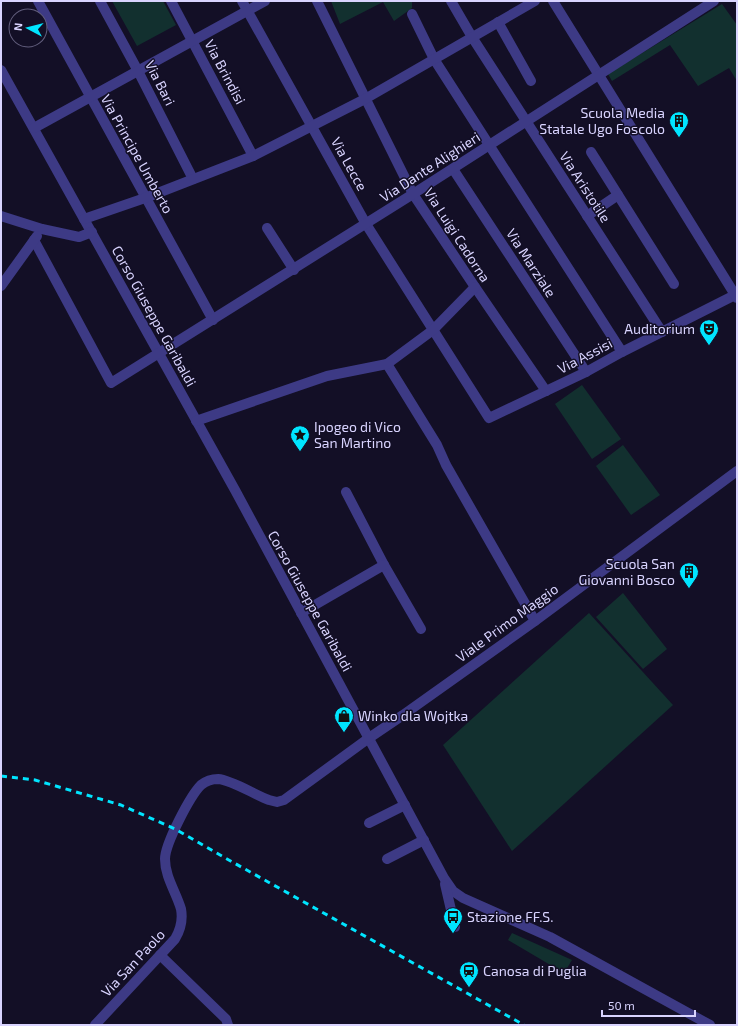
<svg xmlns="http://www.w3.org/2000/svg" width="738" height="1026" viewBox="0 0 738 1026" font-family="'Exo 2',sans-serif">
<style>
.green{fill:#12302f}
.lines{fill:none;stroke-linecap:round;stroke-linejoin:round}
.minor{stroke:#3d3a85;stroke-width:10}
.rail{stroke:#00e5ff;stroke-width:3;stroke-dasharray:6 5;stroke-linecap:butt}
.labels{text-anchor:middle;stroke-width:3;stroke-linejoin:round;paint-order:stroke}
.street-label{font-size:14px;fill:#d9d4ff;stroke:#130f26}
.poi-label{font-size:14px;fill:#d9d4ff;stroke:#130f26;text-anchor:start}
</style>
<rect width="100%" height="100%" fill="#130f26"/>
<g class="green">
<path d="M112,1H163L176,25L137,46Z"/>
<path d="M331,1H412V8L394,21L383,2L340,24Z"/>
<path d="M722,4L737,25V81L729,68L698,86L670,45L612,81L608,74Z"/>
<path d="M582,385L621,439L592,459L555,404Z"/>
<path d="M623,445L660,495L631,515L596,466Z"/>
<path d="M623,593L667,649L643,669L596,617Z"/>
<path d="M589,613L673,705L512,851L443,745Z"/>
<path d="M512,933L572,960L564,973L508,940Z"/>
</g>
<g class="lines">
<g class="minor">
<path d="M38,1L213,320"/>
<path d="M100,1L138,71L193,179"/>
<path d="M171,1L253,156"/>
<path d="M242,1L366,224L489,418L586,372L622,352L735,295"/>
<path d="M317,1L413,194L475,287L546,391"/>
<path d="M451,1L472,37L662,332"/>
<path d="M553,1L737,298"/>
<path d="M412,14L434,59L622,352"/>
<path d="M498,22L531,81"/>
<path d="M1,70L235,490L444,878L453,891L463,898L550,937L710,1025"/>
<path d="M34,128L265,1"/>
<path d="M591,152L674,284"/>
<path d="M453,169L586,372"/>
<path d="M1,216L42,229L79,237L92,232"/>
<path d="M587,216L618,195"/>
<path d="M84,219L145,198L253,156L365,99L535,1"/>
<path d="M267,228L294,270"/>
<path d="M34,240L111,383L413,194L714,1"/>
<path d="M1,286L37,236"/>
<path d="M387,364L437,445L446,465L535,621"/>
<path d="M196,421L327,376L387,364L433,330L475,287"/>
<path d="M346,492L384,565L421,629"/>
<path d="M301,613L384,565"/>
<path d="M369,823L405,805"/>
<path d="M387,859L424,840"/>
<path d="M445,884L455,927"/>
<path d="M160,955L226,1019L228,1025"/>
<path d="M95,1025L175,939C181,929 183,920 181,909C176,892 165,877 165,859C165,844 190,796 201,785C206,781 212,779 218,779C232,780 255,795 269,800L277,802L284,800L369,738L403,715L535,621L737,471"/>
</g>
<path class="rail" d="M1,776L35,780L121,805L175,829L227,859L524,1025"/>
</g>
<defs>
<symbol id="building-pin" viewBox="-11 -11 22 30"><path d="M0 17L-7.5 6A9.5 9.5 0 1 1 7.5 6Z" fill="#00e5ff" stroke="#130f26"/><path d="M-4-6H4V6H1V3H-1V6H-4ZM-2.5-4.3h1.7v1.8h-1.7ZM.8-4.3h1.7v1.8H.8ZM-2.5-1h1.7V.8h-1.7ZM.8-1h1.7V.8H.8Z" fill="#111"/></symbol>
<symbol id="theatre-pin" viewBox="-11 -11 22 30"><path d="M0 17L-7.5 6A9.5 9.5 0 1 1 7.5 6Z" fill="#00e5ff" stroke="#130f26"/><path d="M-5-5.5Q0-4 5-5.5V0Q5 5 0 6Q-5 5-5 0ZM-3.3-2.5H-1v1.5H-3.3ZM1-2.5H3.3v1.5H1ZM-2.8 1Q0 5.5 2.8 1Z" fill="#111"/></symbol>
<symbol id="sight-pin" viewBox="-11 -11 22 30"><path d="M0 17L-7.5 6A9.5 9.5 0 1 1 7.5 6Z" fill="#00e5ff" stroke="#130f26"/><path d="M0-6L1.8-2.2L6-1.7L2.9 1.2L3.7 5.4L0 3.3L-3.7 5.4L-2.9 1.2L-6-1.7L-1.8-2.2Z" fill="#111"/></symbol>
<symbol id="shop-pin" viewBox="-11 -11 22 30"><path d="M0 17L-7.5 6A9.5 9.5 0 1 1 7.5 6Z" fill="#00e5ff" stroke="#130f26"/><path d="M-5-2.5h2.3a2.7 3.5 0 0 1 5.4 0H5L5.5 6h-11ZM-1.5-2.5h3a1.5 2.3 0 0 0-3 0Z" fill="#111"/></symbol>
<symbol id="bus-pin" viewBox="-11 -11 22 30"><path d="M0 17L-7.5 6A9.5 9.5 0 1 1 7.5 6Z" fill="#00e5ff" stroke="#130f26"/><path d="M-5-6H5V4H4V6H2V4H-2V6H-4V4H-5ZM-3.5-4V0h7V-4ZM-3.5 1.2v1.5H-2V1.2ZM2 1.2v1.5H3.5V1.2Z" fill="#111"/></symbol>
<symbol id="station-pin" viewBox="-11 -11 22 30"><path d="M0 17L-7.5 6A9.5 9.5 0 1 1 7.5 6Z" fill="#00e5ff" stroke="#130f26"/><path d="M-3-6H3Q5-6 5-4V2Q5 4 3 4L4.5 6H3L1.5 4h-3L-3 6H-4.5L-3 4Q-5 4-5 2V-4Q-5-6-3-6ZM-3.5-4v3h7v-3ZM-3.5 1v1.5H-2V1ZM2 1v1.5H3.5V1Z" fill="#111"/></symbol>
</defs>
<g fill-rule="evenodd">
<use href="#building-pin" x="668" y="110" width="22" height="30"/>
<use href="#theatre-pin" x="698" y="318" width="22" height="30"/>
<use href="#sight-pin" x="289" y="424" width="22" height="30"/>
<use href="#building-pin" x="678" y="561" width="22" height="30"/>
<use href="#shop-pin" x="333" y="705" width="22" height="30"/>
<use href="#bus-pin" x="442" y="906" width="22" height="30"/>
<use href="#station-pin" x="458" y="960" width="22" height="30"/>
</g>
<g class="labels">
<g class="street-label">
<text transform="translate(225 72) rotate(62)" y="5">Via Brindisi</text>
<text transform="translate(160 83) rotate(63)" y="5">Via Bari</text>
<text transform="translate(137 154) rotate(61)" y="5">Via Principe Umberto</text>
<text transform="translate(349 164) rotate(61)" y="5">Via Lecce</text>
<text transform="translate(430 167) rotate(-33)" y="5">Via Dante Alighieri</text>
<text transform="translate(585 187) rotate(57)" y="5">Via Aristotile</text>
<text transform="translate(457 235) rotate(57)" y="5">Via Luigi Cadorna</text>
<text transform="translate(531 263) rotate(57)" y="5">Via Marziale</text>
<text transform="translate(154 316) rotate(61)" y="5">Corso Giuseppe Garibaldi</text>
<text transform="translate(585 356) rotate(-28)" y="5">Via Assisi</text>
<text transform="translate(310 601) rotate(61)" y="5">Corso Giuseppe Garibaldi</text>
<text transform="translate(507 623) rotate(-36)" y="5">Viale Primo Maggio</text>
<text transform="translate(133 963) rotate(-47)" y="5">Via San Paolo</text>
</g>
<g class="poi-label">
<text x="665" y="118" text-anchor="end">Scuola Media<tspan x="665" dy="16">Statale Ugo Foscolo</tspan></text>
<text x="695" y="334" text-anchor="end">Auditorium</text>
<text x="314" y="432">Ipogeo di Vico<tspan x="314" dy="16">San Martino</tspan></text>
<text x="675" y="569" text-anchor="end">Scuola San<tspan x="675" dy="16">Giovanni Bosco</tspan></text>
<text x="358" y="721">Winko dla Wojtka</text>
<text x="467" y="922">Stazione FF.S.</text>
<text x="483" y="976">Canosa di Puglia</text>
</g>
</g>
<rect width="738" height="1026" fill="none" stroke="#d9d4ff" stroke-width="4"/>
<g transform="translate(28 28) rotate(277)"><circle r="19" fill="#130f26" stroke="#625e7d"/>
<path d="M0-3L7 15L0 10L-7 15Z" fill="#00e5ff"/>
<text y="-6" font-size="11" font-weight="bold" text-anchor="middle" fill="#d9d4ff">N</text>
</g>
<path d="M602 1010v6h93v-6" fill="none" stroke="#d9d4ff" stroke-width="2"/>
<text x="608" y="1010" font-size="12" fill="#d9d4ff" stroke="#130f26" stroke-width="3" paint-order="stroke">50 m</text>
</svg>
